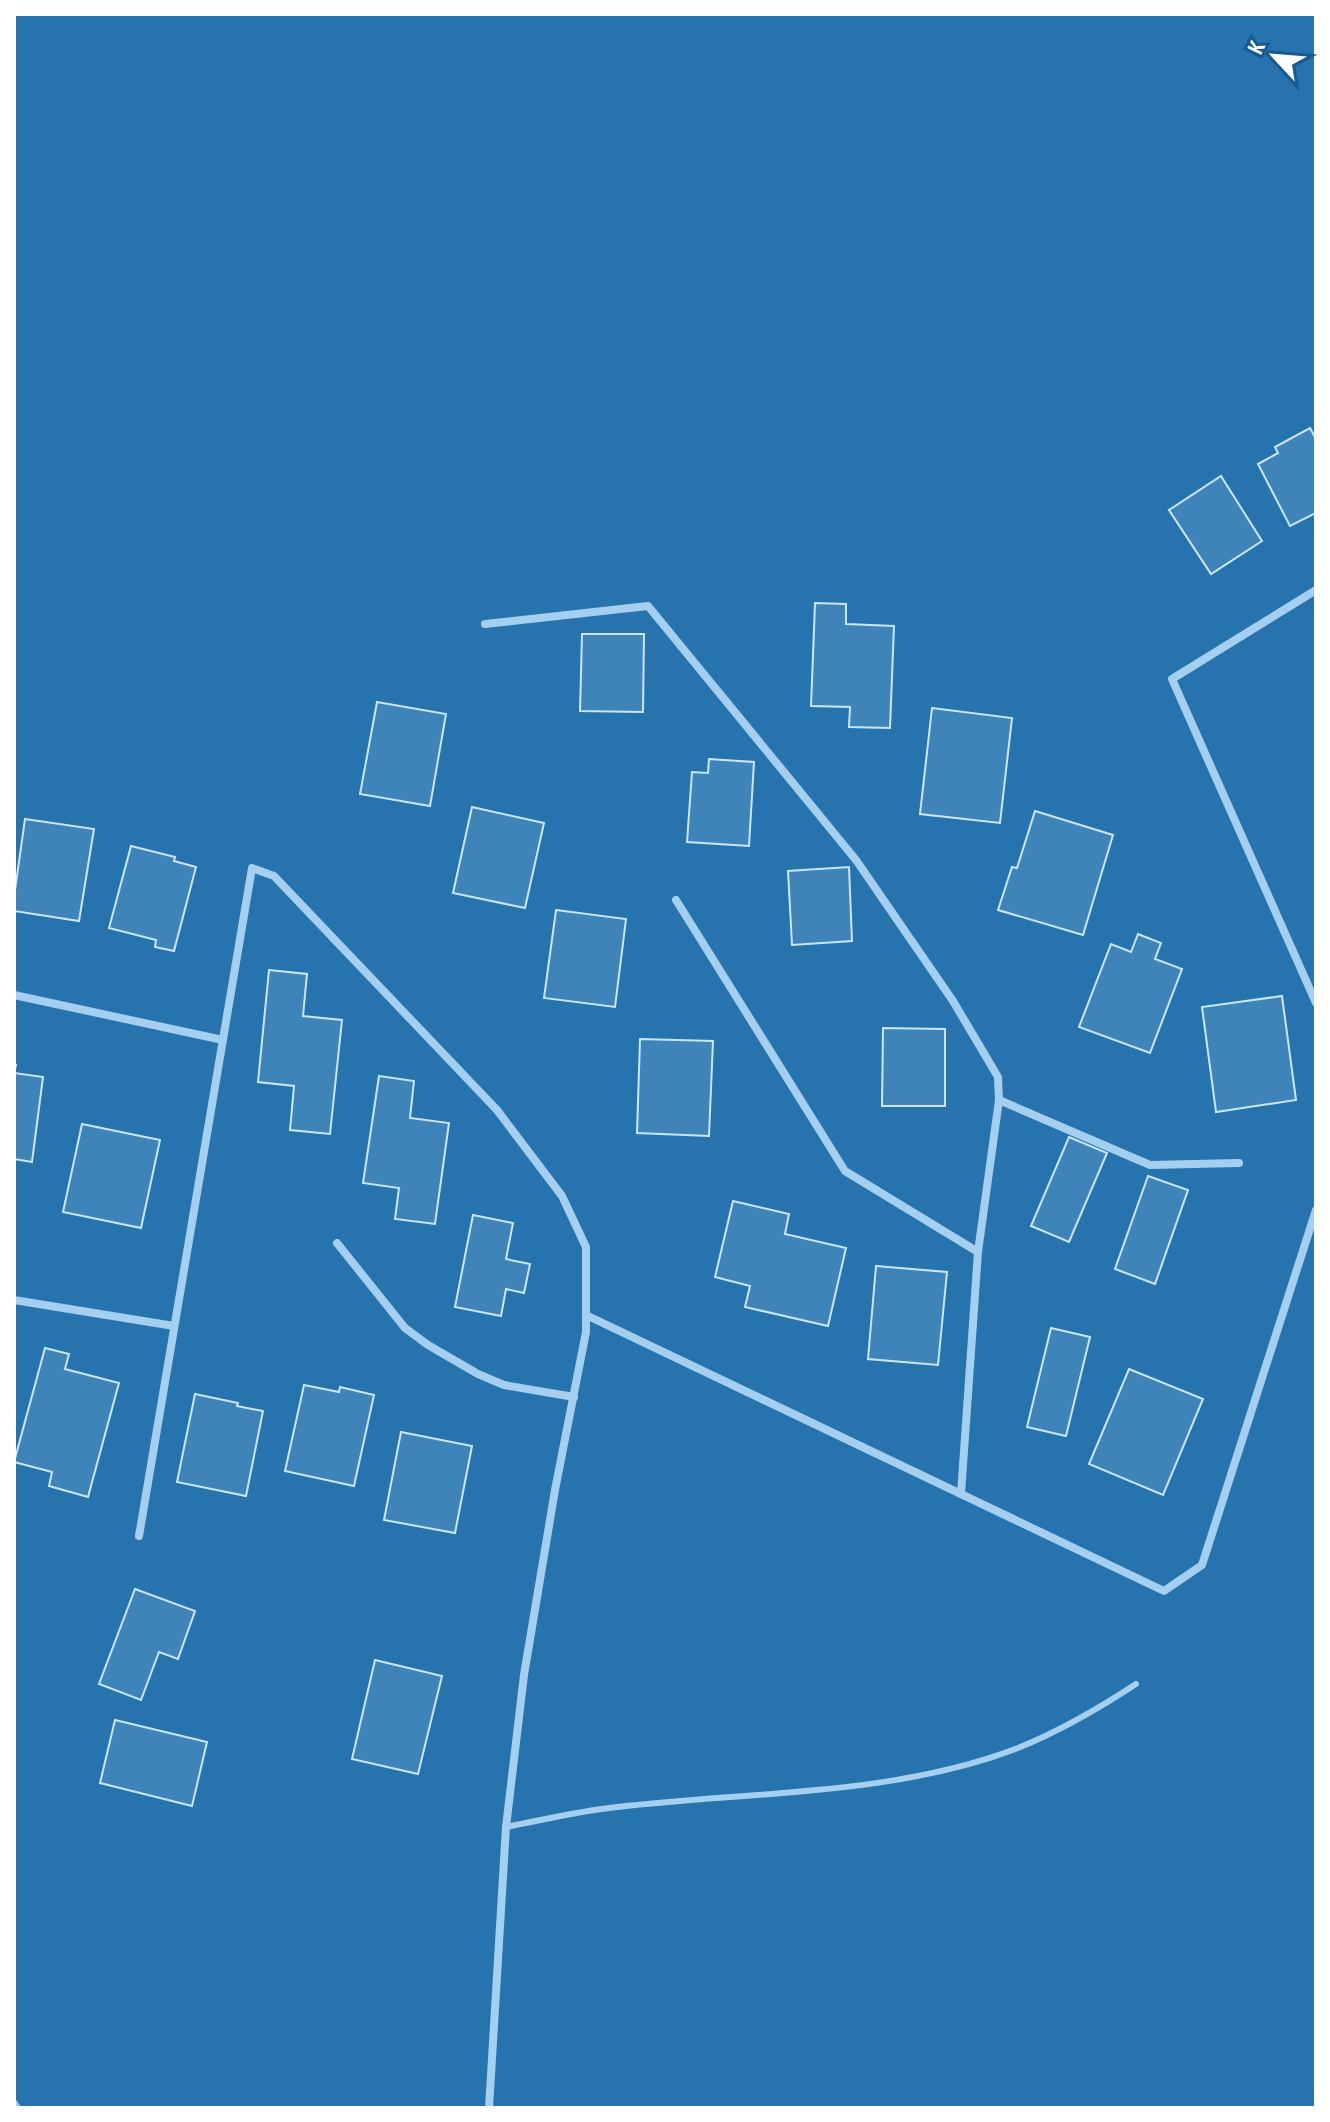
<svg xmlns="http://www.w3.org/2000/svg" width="1330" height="2122" viewBox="0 0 1330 2122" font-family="'PT Sans Narrow',sans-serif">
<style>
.green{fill:#2673ad}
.building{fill:#3f84b9;stroke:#cae6fb;stroke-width:2}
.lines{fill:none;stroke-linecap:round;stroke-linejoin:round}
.service{stroke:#a4cff0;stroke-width:6}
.minor{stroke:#a4cff0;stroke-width:8}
</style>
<rect width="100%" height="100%" fill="#175a90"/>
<rect class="green" x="14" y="14" width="1302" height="2094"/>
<g class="building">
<path d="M1310,428L1316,439V513L1290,526L1258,464L1278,453L1275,447Z"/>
<path d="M1221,476L1262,541L1211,574L1169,510Z"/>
<path d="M815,603L846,604V624L894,626L890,728L849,727L850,707L811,706Z"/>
<path d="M582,634H644L643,712L580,711Z"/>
<path d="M377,702L446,714L430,806L360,794Z"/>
<path d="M932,708L1012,718L1000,823L920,814Z"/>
<path d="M709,759L754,762L749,846L687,842L692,772L708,773Z"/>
<path d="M472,807L544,823L525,908L453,893Z"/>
<path d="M1035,811L1113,835L1083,935L998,910L1012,867L1017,868Z"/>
<path d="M25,819L94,829L79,921L14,911V897Z"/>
<path d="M131,846L175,857L174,861L196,867L174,951L155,947L156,940L109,928Z"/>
<path d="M849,867L852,941L792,945L788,871Z"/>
<path d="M556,910L626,919L615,1007L544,998Z"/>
<path d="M1138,934L1161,943L1155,959L1182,969L1150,1053L1079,1027L1111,944L1131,952Z"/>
<path d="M269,970L307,974L303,1016L342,1020L330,1134L290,1130L294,1086L258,1082Z"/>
<path d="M1282,996L1296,1100L1216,1112L1202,1007Z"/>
<path d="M883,1028L945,1029V1106H882Z"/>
<path d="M640,1039L713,1041L709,1136L637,1133Z"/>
<path d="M14,1065H16L14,1073L43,1077L32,1162L14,1159Z"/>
<path d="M379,1076L414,1081L410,1118L449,1123L435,1224L395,1219L399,1188L363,1183Z"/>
<path d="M82,1124L160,1140L141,1228L63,1212Z"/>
<path d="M1069,1137L1107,1153L1069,1242L1031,1226Z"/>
<path d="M1148,1176L1188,1190L1155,1284L1115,1269Z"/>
<path d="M733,1201L789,1214L785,1234L846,1248L828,1326L745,1307L750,1286L715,1277Z"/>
<path d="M473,1215L513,1223L506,1259L530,1264L524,1293L506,1289L501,1316L455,1307Z"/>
<path d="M876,1266L947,1272L938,1365L868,1359Z"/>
<path d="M1051,1328L1090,1337L1066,1436L1027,1427Z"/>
<path d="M45,1348L69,1354L65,1369L119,1383L88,1497L49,1486L52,1472L14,1462Z"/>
<path d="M1129,1369L1203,1399L1163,1495L1089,1464Z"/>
<path d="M304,1385L339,1392L340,1387L374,1395L354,1486L285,1471Z"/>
<path d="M195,1394L238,1403L237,1406L263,1411L246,1496L177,1482Z"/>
<path d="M401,1432L472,1446L455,1533L384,1520Z"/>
<path d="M135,1589L195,1611L178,1659L159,1652L141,1700L99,1684Z"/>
<path d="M375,1660L442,1676L418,1774L352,1759Z"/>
<path d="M115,1720L207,1742L192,1806L100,1783Z"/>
</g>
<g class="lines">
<g class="service">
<path d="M506,1827C538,1821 570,1813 602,1809C739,1791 888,1798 1018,1748C1060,1731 1098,1709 1136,1684"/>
<path d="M14,2102L18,2108"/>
</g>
<g class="minor">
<path d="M1316,590L1172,679L1316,1003"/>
<path d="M485,624L648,606L856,860L953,1001L998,1077L999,1100L978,1252L961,1494"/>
<path d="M676,900L845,1171L978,1252"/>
<path d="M14,995L223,1040"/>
<path d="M999,1100L1150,1165L1239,1163"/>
<path d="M337,1243L405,1328L428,1345L478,1374L504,1385L574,1397"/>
<path d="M14,1300L174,1326"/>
<path d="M586,1315L1164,1591L1202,1565L1316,1210"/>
<path d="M139,1536L252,868L274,876L497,1110L562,1196L586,1247V1332L555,1490L524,1675L506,1827L489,2108"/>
</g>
</g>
<rect width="1330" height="2122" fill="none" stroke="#ffffff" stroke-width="32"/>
<g transform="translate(1274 56) rotate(296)" stroke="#175a90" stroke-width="6" paint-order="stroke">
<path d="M0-6L14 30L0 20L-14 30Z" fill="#ffffff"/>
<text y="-12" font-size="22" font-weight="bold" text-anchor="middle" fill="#ffffff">K</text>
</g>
</svg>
